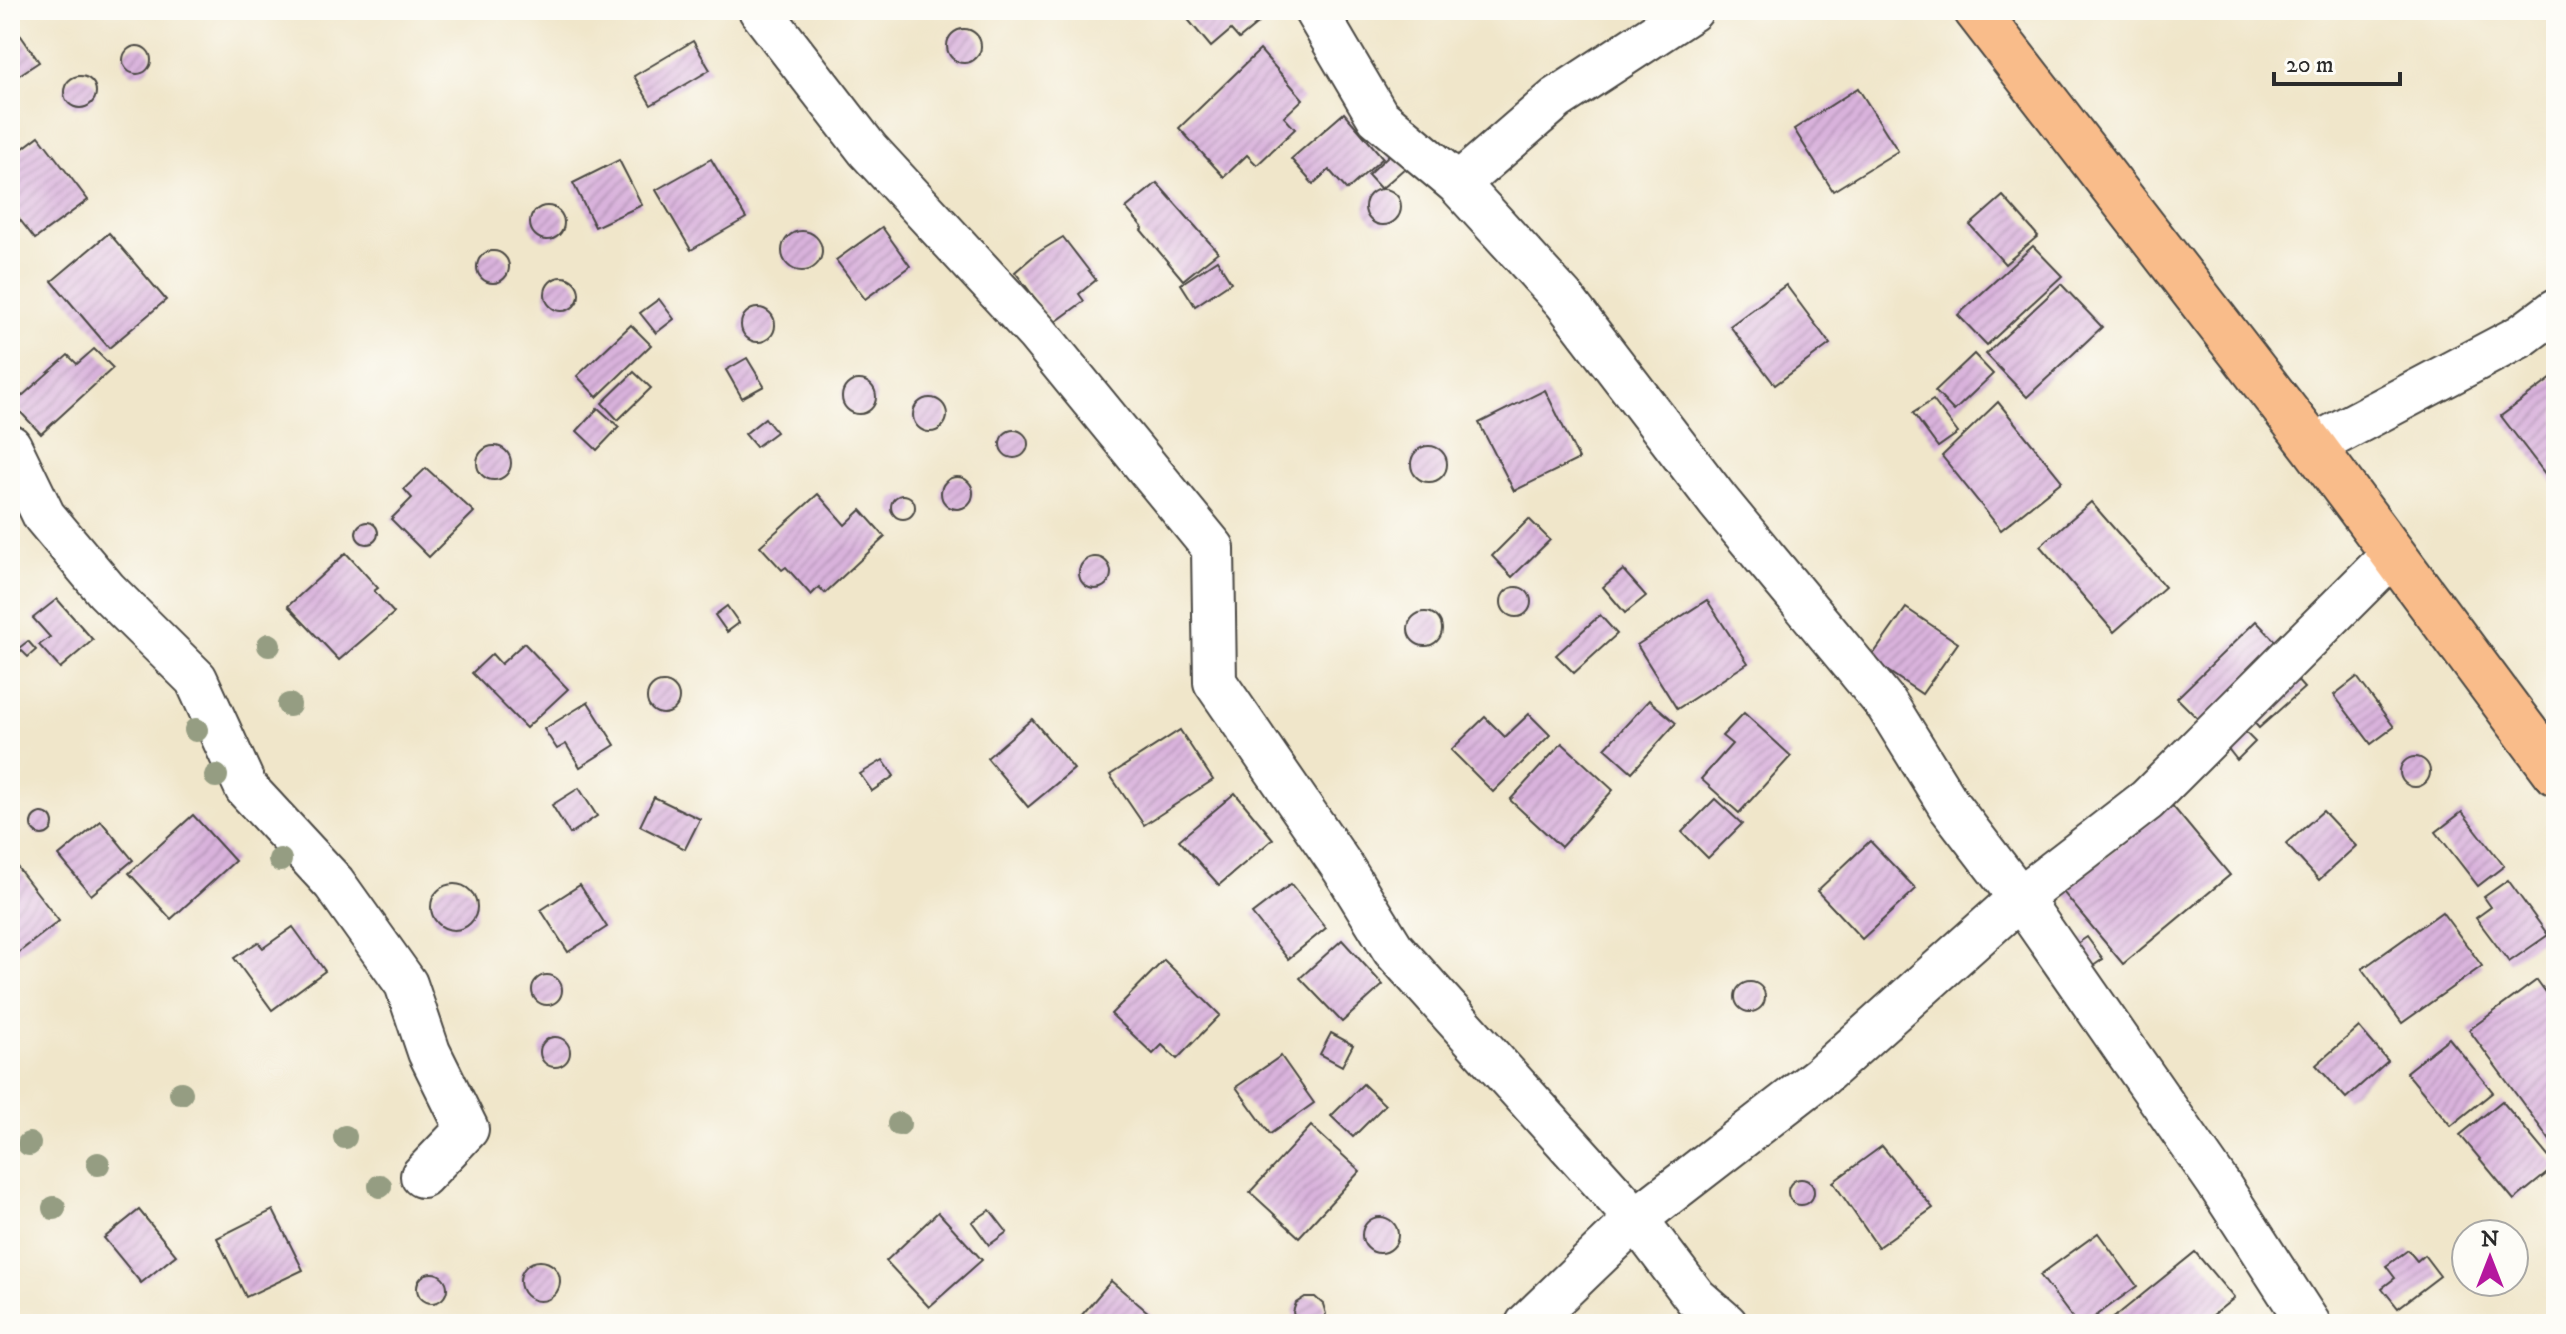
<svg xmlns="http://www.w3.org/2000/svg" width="2566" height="1334" viewBox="0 0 2566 1334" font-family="'IM FELL DW Pica',serif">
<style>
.building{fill:url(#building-hatch)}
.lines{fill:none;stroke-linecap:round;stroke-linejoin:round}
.minor-casing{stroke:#494743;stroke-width:46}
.highway-casing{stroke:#494743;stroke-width:48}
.minor{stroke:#fff;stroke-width:42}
.highway{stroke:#f9bc8a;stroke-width:44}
.tree{fill:#959d82}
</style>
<defs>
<pattern id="building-hatch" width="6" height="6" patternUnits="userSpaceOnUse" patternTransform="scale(2)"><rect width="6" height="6" fill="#d9b2dc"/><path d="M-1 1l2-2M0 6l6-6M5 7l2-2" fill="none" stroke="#ba99bd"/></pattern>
</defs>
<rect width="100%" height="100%" fill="#fdfcf7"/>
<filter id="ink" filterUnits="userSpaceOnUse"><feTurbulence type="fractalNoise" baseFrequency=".0125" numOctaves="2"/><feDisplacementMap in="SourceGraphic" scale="16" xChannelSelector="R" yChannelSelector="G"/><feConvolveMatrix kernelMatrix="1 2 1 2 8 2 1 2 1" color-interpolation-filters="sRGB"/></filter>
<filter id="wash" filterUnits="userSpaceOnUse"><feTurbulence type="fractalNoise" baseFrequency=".006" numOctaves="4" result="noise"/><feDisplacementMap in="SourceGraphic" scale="32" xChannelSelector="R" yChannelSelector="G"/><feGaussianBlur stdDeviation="1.8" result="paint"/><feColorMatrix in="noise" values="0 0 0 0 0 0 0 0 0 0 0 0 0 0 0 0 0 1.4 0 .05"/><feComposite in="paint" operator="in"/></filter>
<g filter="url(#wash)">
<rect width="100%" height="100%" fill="#f0e6ca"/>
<g id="blocks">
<g class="building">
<path d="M1180,10H1274L1239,39L1231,30L1211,47Z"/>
<path d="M10,20L39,62L10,81Z"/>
<circle cx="964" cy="46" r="17"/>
<path d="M693,41L710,70L651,105L634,76Z"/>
<circle cx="137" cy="60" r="14"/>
<path d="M1260,50L1303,99L1284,117L1295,129L1257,165L1247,155L1224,177L1179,128Z"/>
<circle cx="80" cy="92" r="16"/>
<path d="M1858,88L1898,151L1833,191L1794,129Z"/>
<path d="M1344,113L1383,158L1347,190L1329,170L1313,184L1291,159Z"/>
<path d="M39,136L88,200L35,239L10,207V158Z"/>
<path d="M1391,153L1405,168L1381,189L1368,175Z"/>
<path d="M711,159L746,218L691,250L656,190Z"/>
<path d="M619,160L642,205L595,227L573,183Z"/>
<path d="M1157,183L1218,252L1183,280L1141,230L1143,228L1126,208Z"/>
<circle cx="1383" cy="207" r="18"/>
<path d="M2003,196L2038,236L2005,264L1970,225Z"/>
<circle cx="547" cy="223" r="17"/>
<path d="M882,227L910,266L865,299L836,260Z"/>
<circle cx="802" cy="251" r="20"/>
<path d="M109,233L166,300L109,348L52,281Z"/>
<path d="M1063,237L1096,280L1079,294L1084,301L1054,323L1015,272L1037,253Z"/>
<path d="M2033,246L2062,276L1987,345L1958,315Z"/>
<circle cx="493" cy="267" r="16"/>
<path d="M1217,260L1231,282L1195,306L1181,284Z"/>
<circle cx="562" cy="294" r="17"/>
<path d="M2061,284L2102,327L2027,397L1986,354Z"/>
<path d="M1786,285L1830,344L1775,385L1730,326Z"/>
<path d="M659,299L674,319L656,333L640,313Z"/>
<circle cx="758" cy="325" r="17"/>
<path d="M631,325L651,345L597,397L577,376Z"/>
<path d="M94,349L113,368L41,434L13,404L68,355L77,364Z"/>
<path d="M1974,354L1993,374L1954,411L1935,391Z"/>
<path d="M747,358L764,386L742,398L726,370Z"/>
<path d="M634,372L651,388L618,420L602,403Z"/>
<path d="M2556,375V488L2501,416Z"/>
<circle cx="859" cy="397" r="17"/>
<path d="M1545,390L1579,459L1514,491L1479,423Z"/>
<circle cx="930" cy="415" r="17"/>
<path d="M1933,400L1958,433L1938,447L1913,413Z"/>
<path d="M1998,402L2062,481L2001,530L1942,456Z"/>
<path d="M598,408L619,427L597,450L577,431Z"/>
<path d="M765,418L776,432L756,447L745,434Z"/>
<circle cx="1014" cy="444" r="14"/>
<circle cx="1429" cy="464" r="18"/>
<circle cx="494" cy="463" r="17"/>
<path d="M426,468L474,512L429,557L391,519L412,498L404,489Z"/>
<circle cx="957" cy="493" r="16"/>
<path d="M818,494L845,525L861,510L885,537L825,593L819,587L811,595L786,567L782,570L760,546Z"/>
<circle cx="903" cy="507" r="12"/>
<path d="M2091,502L2165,587L2114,632L2040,546Z"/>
<path d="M1529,519L1550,540L1512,577L1492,556Z"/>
<circle cx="367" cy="533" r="11"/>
<path d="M346,553L378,588L374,591L394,613L339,660L288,606Z"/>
<circle cx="1095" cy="573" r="16"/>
<path d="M1623,570L1646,596L1625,613L1603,587Z"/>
<circle cx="1516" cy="602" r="15"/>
<path d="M57,599L93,640L60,668L39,645L50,637L33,618Z"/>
<path d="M1707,600L1748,663L1677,709L1637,645Z"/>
<path d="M727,606L739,623L727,632L715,615Z"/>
<path d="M1906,608L1958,643L1922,694L1870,659Z"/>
<circle cx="1425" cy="629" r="17"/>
<path d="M1600,615L1617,634L1574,673L1556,655Z"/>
<path d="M2256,621L2281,647L2203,724L2177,698Z"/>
<path d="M28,641L36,650L28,657L19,648Z"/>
<path d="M524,643L568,689L526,728L472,673L492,654L501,664Z"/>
<path d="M2287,669L2304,688L2259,728L2242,709Z"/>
<path d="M2357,677L2394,727L2371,744L2334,695Z"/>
<circle cx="663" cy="698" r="16"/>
<path d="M1649,700L1676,723L1632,772L1605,748Z"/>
<path d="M588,702L615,745L580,767L566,744L557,749L544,729Z"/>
<path d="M1744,713L1791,756L1739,813L1701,779L1732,744L1722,736Z"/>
<path d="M1529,714L1550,735L1493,792L1451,750L1485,717L1505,737Z"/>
<path d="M1032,719L1074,769L1028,807L987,758Z"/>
<path d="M2238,725L2255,742L2237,760L2223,742Z"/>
<path d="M1180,730L1213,780L1144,825L1110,775Z"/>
<path d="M1562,743L1613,790L1561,847L1510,800Z"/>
<circle cx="2415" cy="772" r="15"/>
<path d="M883,760L894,776L872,791L860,774Z"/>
<path d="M579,788L597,816L570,834L552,805Z"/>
<path d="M1235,793L1273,839L1219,885L1179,840Z"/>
<path d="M654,797L700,819L685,849L640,826Z"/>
<path d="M1715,799L1742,824L1708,858L1682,832Z"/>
<path d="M2170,803L2230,875L2123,964L2063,892Z"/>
<path d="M2323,811L2356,846L2319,880L2286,844Z"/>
<path d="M2462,812L2504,866L2478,886L2436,832Z"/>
<circle cx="42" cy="824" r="11"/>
<path d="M193,815L235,861L171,919L129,873Z"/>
<path d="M101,821L133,860L91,895L59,856Z"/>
<path d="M1870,841L1916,889L1862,939L1817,891Z"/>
<path d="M14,863L59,921L10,959V866Z"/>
<path d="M2508,880L2548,935L2509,962L2476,918L2491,907L2484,897Z"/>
<circle cx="454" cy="907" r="23"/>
<path d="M1291,884L1326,928L1288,959L1252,914Z"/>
<path d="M580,885L607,927L568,952L541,910Z"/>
<path d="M2442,912L2482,966L2402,1023L2362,969Z"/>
<path d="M293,927L325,971L272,1010L234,958L258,942L263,948Z"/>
<path d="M2087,937L2103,959L2086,971L2069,949Z"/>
<path d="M1342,940L1383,985L1342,1022L1300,978Z"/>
<path d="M1164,960L1220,1015L1177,1059L1162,1045L1153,1054L1111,1014Z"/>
<circle cx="547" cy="990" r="15"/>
<path d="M2537,980L2556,1006L2554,1146L2469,1030Z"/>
<circle cx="1750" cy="997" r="15"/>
<path d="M2359,1027L2388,1061L2346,1098L2316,1065Z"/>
<path d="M1331,1033L1353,1045L1342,1066L1320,1054Z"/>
<circle cx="555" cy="1052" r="15"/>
<path d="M2449,1038L2493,1092L2451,1126L2406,1072Z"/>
<path d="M1281,1056L1314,1103L1270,1134L1236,1087Z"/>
<path d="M1363,1084L1385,1105L1353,1137L1331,1116Z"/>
<path d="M2502,1101L2556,1166L2514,1200L2460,1135Z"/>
<path d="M1311,1126L1360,1171L1299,1237L1250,1192Z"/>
<path d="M1882,1146L1933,1208L1878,1247L1833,1182Z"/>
<circle cx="1801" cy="1192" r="13"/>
<path d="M139,1210L176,1255L141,1283L104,1238Z"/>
<path d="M273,1210L303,1270L246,1297L217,1238Z"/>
<path d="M990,1210L1007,1232L989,1245L972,1222Z"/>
<path d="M938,1212L982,1260L929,1307L886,1261Z"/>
<circle cx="1380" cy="1235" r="18"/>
<path d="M2098,1233L2137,1286L2085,1324H2077L2040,1275Z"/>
<path d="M2408,1250L2417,1261L2424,1255L2440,1276L2398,1308L2382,1288L2395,1278L2386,1266Z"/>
<path d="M2195,1252L2234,1298L2202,1324H2106Z"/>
<circle cx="540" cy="1281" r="20"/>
<circle cx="432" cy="1288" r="15"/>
<path d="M1111,1281L1162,1324H1074Z"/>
<path d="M1305,1297H1315L1323,1304L1326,1314L1322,1323L1295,1322L1293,1312L1296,1303Z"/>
</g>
</g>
</g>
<g filter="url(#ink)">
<use href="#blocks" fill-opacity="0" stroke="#494743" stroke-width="2"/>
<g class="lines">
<defs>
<g id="minor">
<path d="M760,10L868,150L1037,333L1213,548L1215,682L1343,868L1393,949L1636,1219L1695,1297L1726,1324"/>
<path d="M1315,10L1378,117L1458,184L1565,301L1718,501L1887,705L1950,807L2020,898L2218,1183L2309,1324"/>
<path d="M1458,184L1556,99L1692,10"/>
<path d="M10,446L44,516L106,590L196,679L246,788L334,883L406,984L429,1052L467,1129L422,1176"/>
<path d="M2313,446L2521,336L2556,310"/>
<path d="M1527,1324L1636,1219L1821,1076L2020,898L2147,800L2393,554"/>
</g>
<path id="highway" d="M1976,10L2313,446L2556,773"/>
</defs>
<use href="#minor" class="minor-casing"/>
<use href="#highway" class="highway-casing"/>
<use href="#minor" class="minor"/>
<use href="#highway" class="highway"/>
</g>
<g class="tree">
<circle cx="269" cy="645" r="12"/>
<circle cx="289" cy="705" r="12"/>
<circle cx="196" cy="730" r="12"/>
<circle cx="216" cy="776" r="12"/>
<circle cx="280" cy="860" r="12"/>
<circle cx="181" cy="1093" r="12"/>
<circle cx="899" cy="1124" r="12"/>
<circle cx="345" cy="1137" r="12"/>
<circle cx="29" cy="1144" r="12"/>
<circle cx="98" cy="1164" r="12"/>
<circle cx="380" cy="1186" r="12"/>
<circle cx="54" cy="1208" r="12"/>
</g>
</g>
<rect width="2566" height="1334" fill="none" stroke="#fdfcf7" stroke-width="40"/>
<g transform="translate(2490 1258)"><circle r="38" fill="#fdfcf7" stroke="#a9a8a5" stroke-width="2"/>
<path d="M0-6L14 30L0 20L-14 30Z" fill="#b5179e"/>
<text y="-12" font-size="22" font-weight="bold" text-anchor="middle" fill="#2b2b2b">N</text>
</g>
<path d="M2274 72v12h126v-12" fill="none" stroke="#2b2b2b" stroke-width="4"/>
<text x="2286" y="72" font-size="24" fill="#2b2b2b" stroke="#fdfcf7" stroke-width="6" paint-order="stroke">20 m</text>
</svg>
